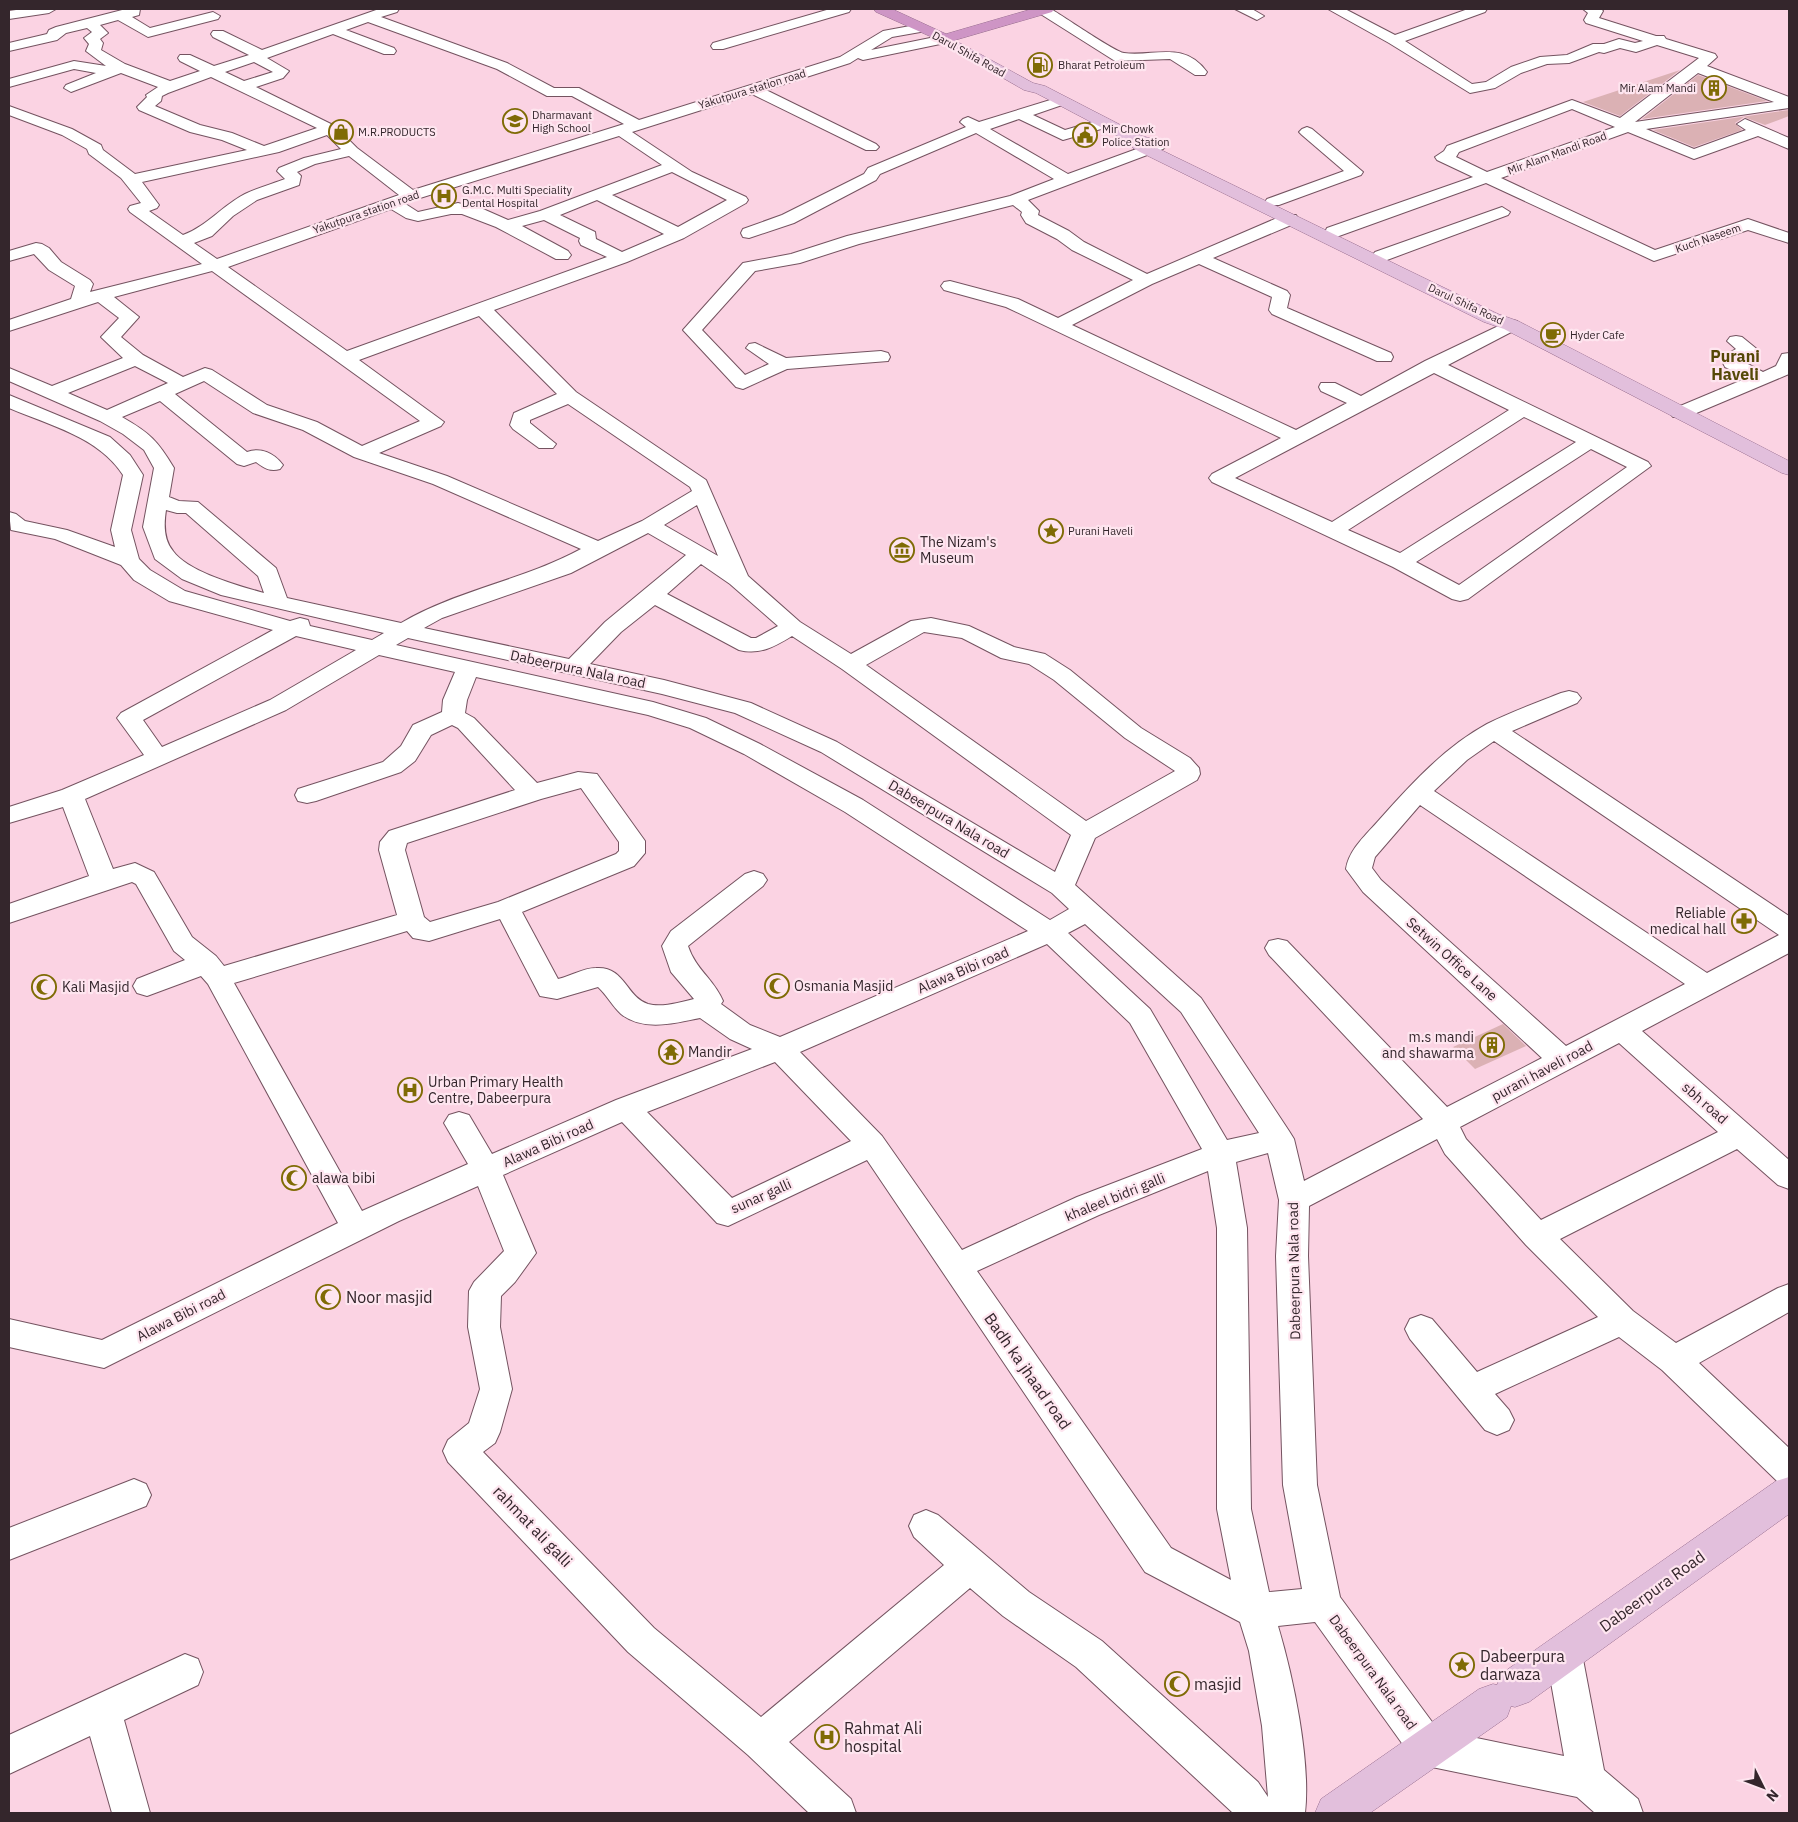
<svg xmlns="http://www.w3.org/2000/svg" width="1798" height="1822" viewBox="0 0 1798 1822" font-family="'IBM Plex Sans',sans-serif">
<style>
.building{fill:#dbb1b4}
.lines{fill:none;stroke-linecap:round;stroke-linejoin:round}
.minor-casing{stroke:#745360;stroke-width:2}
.major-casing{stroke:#986e8f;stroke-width:1}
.highway-casing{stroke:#986e8f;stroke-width:1}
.minor{fill:#fff;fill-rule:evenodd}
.major{fill:#e2bfdc;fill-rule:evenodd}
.highway{fill:#ce95c5;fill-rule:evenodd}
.labels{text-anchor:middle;stroke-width:4.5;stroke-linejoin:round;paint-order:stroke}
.far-street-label{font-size:11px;fill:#34262c;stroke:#fee5ef}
.far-poi-label{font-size:11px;fill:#34262c;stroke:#fee5ef;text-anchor:start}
.poi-label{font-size:14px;fill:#34262c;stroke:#fee5ef;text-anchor:start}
.street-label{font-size:14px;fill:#34262c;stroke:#fee5ef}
.far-district-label{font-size:16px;font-weight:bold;fill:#554806;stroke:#fee5ef}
.near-poi-label{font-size:16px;fill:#34262c;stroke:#fee5ef;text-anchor:start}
.near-street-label{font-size:16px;fill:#34262c;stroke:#fee5ef}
</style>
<rect width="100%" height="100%" fill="#fbd3e3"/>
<g class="building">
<path d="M1680,70L1620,116L1583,102Z"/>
<path d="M1698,75L1767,101L1642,119Z"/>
<path d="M1789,110V116L1765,125L1744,117L1735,123L1742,130L1694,147L1653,130Z"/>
<path d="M1503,1024L1526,1046L1475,1069L1453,1047Z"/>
</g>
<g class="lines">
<defs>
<g id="minor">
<path d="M23,9H56L49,13L9,19V11Z"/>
<path d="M126,9H140L139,15L132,17L150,28L213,12L220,16L218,19L148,37L118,20L100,25L108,33L100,39L103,43L101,50L125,64L170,81L200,71L180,61L178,58L180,55H190L214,66L249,55L213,37L211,34L213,31H223L262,50L379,9H399L397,12L381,17L507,63L554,88H579L639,120L840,57L883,31L921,24L928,28L926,31L892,37L871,50L945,35L950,36L952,39L950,42L863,60L858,58L850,63L766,90L876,144L879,147L876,150H866L752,94L632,132L692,172L746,197L748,200L746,203L684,238L627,262L494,310L576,392L706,480L748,576L800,622L851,654L911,621L931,618L969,626L1014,647L1045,654L1070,670L1141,728L1190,758L1199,768L1200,774L1197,780L1095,838L1075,885L1201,998L1289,1131L1294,1139L1304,1181L1423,1119L1269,955L1265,948L1269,941L1278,939L1287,941L1447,1107L1542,1058L1363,892L1346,869C1349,849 1367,834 1380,819C1411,784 1445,747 1487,724C1511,712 1536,703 1561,693L1569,691L1577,693L1581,698L1577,703L1512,731L1789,916V953L1642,1031L1789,1160V1189L1778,1185L1737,1149L1560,1239L1633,1311L1676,1343L1778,1288L1789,1284V1312L1699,1363L1789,1448V1485L1777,1481L1662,1370L1619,1337L1495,1394L1509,1410L1514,1420L1509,1430L1497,1435L1485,1430L1410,1339L1405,1329L1410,1319L1421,1315L1432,1319L1477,1372L1598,1317L1526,1245L1445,1154L1437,1139L1309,1206L1308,1256L1317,1485L1340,1597L1438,1730L1564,1756L1546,1654L1551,1641L1564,1636L1577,1641L1582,1654L1604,1770L1638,1799L1643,1813H1595L1577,1797L1427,1766L1414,1760L1315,1622L1278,1626C1293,1676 1311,1761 1305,1813H1233L1076,1667L1003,1616L970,1588L789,1742L851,1799L856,1813H809L748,1755L628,1652L448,1462L443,1451L448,1440L469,1423L480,1389L468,1327L469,1291L474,1282L504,1251L478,1186L399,1221L104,1368L9,1347V1319L102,1340L338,1223L208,984L201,976L147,996L137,993L133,986L137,979L185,960L174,951L136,884L132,882L9,923V904L89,876L63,807L9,823V807L62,790L144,755L117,718L121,713L273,630L169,601L134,580L121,565L55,539L11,530L9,512L16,514L25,521L67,530L115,547L111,530L123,475C99,437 49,425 9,408V395L110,437L130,455L143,475L131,530L139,559L150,570L185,591L290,621L300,618L308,620L310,626L372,640L384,633L221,595L182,579L155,559L143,527L154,468L144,450L123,434L100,421L9,381V368L52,386L123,358L101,337L119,318L98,302L9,331V320L71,299L75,286L49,270L34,254L9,261V251L36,243L42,244L49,248L61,262L90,280L93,284L90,292L202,264L130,212L128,209L130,206L141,203L121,178L89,154L87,149L62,135L9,115V106L72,129L101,145L103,150L135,174L247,150L222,140L190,132L139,110L137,107L147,97L146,95L158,87L121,73L71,92L64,88L66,85L96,73L74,69L9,87V79L74,61L106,66L86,51L89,44L84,38L92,32L87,28L66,33L57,40L9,51V43L47,34L49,30L56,27ZM368,22L497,69L547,96H572L624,124L413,190L357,148L335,126L256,87L283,78L289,71L267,58L333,34L384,54H394L396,51L394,48L346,30ZM254,62L273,72L244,81L225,72ZM211,77L317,128L264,146L232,133L200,125L155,106L161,101L162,96L168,93ZM327,135L341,149L304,158L279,168L277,171L285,179C272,184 257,188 245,194C222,206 207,226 183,235L149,211L157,208L159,205L142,182L279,152ZM619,136L662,165L540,211L508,220L483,209L458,203L418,212L404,203ZM349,156L399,195L217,259L194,243L212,236L233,216L257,200L299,185L301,176L297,172L315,164ZM672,172L727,200L678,227L612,195ZM597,200L664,234L622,252L596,239L595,232L560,215ZM391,209L406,218L418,221L451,214H462L496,227L556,259H568L571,255L568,251L522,226L544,220L580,238L579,241L581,245L607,257L347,351L228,267ZM212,271L420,421L362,446L317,422L267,405L212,370L205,368L183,377L143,355L121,337L139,317L114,297ZM479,316L557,394L514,413L510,425L513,429L539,448H553L556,444L530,423V420L568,404L690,487L692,491L642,521L598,541L447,476L379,453L441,426L444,422L359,360ZM135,366L168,383L107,410L68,393ZM204,381L253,413L303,430L354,457L433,484L581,549C524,580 457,590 401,623L287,598L276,568L198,502L179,501L169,497L174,468C158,441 150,433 122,417L160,401L237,464L244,466L256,462C264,468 270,472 280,469L283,465C274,453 261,447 247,452L175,394ZM697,505L718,556L664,525ZM166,510L177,513H186L258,576L264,593C239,586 188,572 173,551C163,539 164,523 166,510ZM648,533L686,555L605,622L569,659L424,628L442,618L571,573ZM701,564L730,584L778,626L756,638H751L667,594ZM655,605L739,650C760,655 774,647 792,636L842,669L1071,835L1055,872L837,742L751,703L664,680L590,664L621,632ZM924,632L962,638L1001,658L1029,664L1054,680L1125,738L1175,771L1086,821L866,665ZM296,636L356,650L270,700L162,747L143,720ZM408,638L662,694L735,713L821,752L1052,893L1069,909L1050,920L863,800L760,744L706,718L653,702L396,645ZM379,655L455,672L443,700L442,712L413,725L401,746L383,762L298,789L295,795L298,801L307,803L316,801L401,772L415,761L431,735L452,725L458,728L515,790L389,831L380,842L379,850L397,915L224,966L216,956L192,937L154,872L135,863L113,869L85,799L286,710ZM476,677L648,715L690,728L744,754L845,812L1028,931L780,1037L750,1025L721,1004L723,1001C713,978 696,970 688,946L763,886L767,880L763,874L754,871L745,874L671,931L662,946L671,972L694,999C681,1002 662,1008 648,1004C626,997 625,966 596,968C583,968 571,976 558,979L522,912L634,866L645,853V841L597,774L578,772L537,783L474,718L465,713L467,700ZM1494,741L1779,935L1707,973L1434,791L1467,760ZM581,788L619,842V851L616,854L498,902L430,922L424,917L405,850L407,843L541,799ZM1420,805L1685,984L1566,1046L1381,880L1372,868L1375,857ZM500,919L540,996L557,999L598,987C607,995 612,1006 621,1014C644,1032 675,1023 700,1018L730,1039L752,1049L616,1100L492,1154L469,1115L459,1112L449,1115L444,1123L468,1164L362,1211L234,983L407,931L413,938L429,941ZM1085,924L1181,1012L1259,1133L1227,1140L1150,1009L1068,933ZM1047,944L1130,1023L1202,1149L1077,1197L962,1250L882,1136L800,1052ZM1619,1043L1718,1132L1541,1220L1466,1139L1460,1127ZM775,1062L851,1141L732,1198L647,1112ZM622,1122L717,1223L728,1226L867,1160L1145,1572L1240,1622L1249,1651L1262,1726L1268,1797L1258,1782L1102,1641L1029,1592L938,1515L926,1510L914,1515L909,1526L914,1537L944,1565L761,1717L654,1628L483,1452L495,1443L500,1432L512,1389L500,1327L501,1296L515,1282L536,1253L503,1175ZM1268,1153L1279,1200L1276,1256L1283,1485L1302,1589L1269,1592L1251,1509L1247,1228L1236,1162ZM1208,1171L1217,1228V1509L1231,1580L1171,1548L977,1271L1099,1215Z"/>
<path d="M830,9H851L849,12L723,49H713L711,46L713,43Z"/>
<path d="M1038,9H1051C1063,16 1115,52 1124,53C1154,57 1184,40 1207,72L1205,75H1195L1170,59L1115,61L1039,13Z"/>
<path d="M1235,9H1252L1264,16L1257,20Z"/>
<path d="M1328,9H1345L1395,35L1468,9H1487L1485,12L1405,41L1472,84L1486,82L1511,67L1540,57L1567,55L1593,44H1604L1619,39L1635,43L1643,41L1586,23L1584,20L1588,13L1583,9H1601L1603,11L1599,18L1656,36H1664L1666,39L1715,54L1717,57L1707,66L1789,97V108L1646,129L1694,149L1746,130L1737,124L1745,119L1789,138V149L1758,136L1694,159L1628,132L1501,178L1655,250L1748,219L1789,233V243L1748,230L1654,261L1486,183L1339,236H1327L1325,232L1327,228L1473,177L1437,160L1435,157L1444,151L1447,146L1572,100L1620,118L1699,58L1657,45L1636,52L1620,48L1604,53L1599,52L1569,63L1547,64L1521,73L1495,88L1470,93L1389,43ZM1698,73L1774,102L1635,122ZM1572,109L1615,127L1487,172L1456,157L1459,152Z"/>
<path d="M1060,97L1065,98L1067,101L1065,104L1033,115L1065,130L1103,119L1111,124L1108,127L1063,140L1019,119L990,129L1068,174L1153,143H1163L1166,146L1163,149L1028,200L1039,211L1038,215L1069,231L1084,242L1147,274L1284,215H1296L1298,219L1296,223L1213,258L1287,291L1290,295L1287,308L1391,353L1393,357L1391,361H1377L1272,314L1269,310L1272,297L1199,264L1152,284L1072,325L1296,430L1347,403L1321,391L1319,387L1321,383H1335L1361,396L1425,361L1511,320L1517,321L1520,325L1517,329L1448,365L1648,462L1651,466L1468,599L1460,601L1452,599L1393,567L1212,482L1209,478L1212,474L1281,438L1006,307L944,290L941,286L944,282L950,281L1018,299L1058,318L1133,280L1072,250L1057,239L1026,223L1021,215L1022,212L1013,205L859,244L800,263L755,271L702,330L745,375L769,364L746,348L749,344L755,343L786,358L881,351L888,353L890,357L888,361L787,369L743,389L736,387L683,330L743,263L791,254L847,236L1010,196L1054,179L976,133L880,174L876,180L794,223L749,238L743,237L741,233L743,229L782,215L864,174L868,168L966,127L960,122L963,119L968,117L979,122ZM1434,373L1509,410L1332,522L1235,478ZM1524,417L1576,442L1400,553L1348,530ZM1591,449L1627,467L1459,585L1416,562Z"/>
<path d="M1307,127L1312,129L1363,172L1361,175L1279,205H1267L1265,202L1267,199L1344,171L1302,135L1299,132L1302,129Z"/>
<path d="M1502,207L1510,212L1508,215L1387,260H1375L1372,256L1375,252Z"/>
<path d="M1736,336L1742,337L1758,350L1742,361L1763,372L1776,366L1782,354L1789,353V374L1687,417H1673L1670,413L1673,409L1747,378L1725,367L1723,363L1727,354L1736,349L1727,341L1730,337Z"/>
<path d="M134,1479L146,1484L151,1495L146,1506L9,1560V1528Z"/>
<path d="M185,1654L198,1659L203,1672L198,1685L124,1720L150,1813H112L90,1736L9,1774V1735Z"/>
</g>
<g id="major">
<path d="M945,35L1033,83L1045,86L1142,136L1159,141L1161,144L1157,148L1498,314L1518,321L1789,461V475L1782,473L1504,329L1484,322L1140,152L1133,148L1129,142L1036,93L1024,90L940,42L938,39L940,36Z"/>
<path d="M1789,1477V1514L1529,1702L1515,1707L1511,1706L1507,1717L1370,1813H1315L1321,1799L1479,1689L1493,1684L1497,1685L1501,1674L1776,1481Z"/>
</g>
<path id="highway" d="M874,9H892L946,34L1032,9H1054L1052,12L945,43L876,12Z"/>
</defs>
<use href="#minor" class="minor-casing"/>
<use href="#major" class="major-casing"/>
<use href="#highway" class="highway-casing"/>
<use href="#minor" class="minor"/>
<use href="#major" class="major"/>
<use href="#highway" class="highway"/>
</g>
<defs>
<symbol id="fuel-ring" viewBox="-11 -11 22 22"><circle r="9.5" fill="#fee5ef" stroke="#7f6b05" stroke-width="1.5"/><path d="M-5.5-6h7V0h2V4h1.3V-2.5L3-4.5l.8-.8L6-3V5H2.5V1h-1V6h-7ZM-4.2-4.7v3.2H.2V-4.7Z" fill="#7f6b05"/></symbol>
<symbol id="building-ring" viewBox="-11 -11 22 22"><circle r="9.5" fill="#fee5ef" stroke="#7f6b05" stroke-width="1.5"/><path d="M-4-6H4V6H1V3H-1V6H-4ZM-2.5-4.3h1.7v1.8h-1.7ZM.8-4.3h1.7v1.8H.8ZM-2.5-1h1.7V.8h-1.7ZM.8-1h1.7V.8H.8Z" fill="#7f6b05"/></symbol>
<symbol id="school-ring" viewBox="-11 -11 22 22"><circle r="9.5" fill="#fee5ef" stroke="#7f6b05" stroke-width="1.5"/><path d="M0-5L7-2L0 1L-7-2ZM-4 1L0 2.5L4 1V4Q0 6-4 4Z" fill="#7f6b05"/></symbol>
<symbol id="shop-ring" viewBox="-11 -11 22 22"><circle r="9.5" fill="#fee5ef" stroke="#7f6b05" stroke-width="1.5"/><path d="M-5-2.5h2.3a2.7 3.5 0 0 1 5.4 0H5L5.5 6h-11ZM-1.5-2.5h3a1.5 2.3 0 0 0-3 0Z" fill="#7f6b05"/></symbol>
<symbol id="civic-ring" viewBox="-11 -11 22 22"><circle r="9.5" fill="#fee5ef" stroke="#7f6b05" stroke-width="1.5"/><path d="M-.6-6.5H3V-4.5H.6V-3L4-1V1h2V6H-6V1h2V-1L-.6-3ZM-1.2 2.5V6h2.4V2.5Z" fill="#7f6b05"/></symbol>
<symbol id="hospital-ring" viewBox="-11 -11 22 22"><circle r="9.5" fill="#fee5ef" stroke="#7f6b05" stroke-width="1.5"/><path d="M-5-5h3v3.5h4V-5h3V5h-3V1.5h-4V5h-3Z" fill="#7f6b05"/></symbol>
<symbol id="cafe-ring" viewBox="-11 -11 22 22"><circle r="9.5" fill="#fee5ef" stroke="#7f6b05" stroke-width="1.5"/><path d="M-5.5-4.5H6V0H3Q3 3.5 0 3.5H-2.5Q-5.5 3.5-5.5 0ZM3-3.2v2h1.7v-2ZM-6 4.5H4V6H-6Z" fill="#7f6b05"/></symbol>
<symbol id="sight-ring" viewBox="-11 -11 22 22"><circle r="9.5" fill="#fee5ef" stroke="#7f6b05" stroke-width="1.5"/><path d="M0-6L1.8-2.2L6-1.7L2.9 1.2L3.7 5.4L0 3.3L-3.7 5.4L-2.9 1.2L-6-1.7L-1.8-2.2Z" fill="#7f6b05"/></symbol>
<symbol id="museum-ring" viewBox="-11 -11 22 22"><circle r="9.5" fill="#fee5ef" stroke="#7f6b05" stroke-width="1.5"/><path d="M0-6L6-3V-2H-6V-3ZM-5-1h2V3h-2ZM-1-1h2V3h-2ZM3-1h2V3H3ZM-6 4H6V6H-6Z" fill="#7f6b05"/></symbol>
<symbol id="pharmacy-ring" viewBox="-11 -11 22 22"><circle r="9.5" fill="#fee5ef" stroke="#7f6b05" stroke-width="1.5"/><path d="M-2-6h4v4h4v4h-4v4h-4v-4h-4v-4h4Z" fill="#7f6b05"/></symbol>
<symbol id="mosque-ring" viewBox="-11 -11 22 22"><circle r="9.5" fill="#fee5ef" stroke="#7f6b05" stroke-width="1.5"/><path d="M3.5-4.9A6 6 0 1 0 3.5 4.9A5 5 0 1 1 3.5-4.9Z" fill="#7f6b05"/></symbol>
<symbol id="temple-ring" viewBox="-11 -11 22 22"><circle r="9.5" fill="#fee5ef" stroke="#7f6b05" stroke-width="1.5"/><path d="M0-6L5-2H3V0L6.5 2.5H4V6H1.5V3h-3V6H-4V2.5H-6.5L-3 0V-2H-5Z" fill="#7f6b05"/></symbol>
</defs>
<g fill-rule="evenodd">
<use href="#fuel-ring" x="1026" y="51" width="28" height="28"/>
<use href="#building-ring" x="1700" y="74" width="28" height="28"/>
<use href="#school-ring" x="501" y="107" width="28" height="28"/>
<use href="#shop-ring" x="327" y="118" width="28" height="28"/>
<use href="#civic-ring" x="1071" y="121" width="28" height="28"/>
<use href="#hospital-ring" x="430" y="182" width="28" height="28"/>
<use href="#cafe-ring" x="1539" y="321" width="28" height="28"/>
<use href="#sight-ring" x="1037" y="517" width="28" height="28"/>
<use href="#museum-ring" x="888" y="536" width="28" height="28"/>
<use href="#pharmacy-ring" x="1730" y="907" width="28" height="28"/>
<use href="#mosque-ring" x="763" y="972" width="28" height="28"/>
<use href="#mosque-ring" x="30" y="973" width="28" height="28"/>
<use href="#building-ring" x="1478" y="1031" width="28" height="28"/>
<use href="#temple-ring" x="657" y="1038" width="28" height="28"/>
<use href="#hospital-ring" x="396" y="1076" width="28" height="28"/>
<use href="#mosque-ring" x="280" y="1164" width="28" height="28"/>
<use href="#mosque-ring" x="314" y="1283" width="28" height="28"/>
<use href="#sight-ring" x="1448" y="1651" width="28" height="28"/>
<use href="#mosque-ring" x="1163" y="1670" width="28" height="28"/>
<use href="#hospital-ring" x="813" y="1723" width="28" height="28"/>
</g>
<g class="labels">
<g class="far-street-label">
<text transform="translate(969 54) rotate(29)" y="4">Darul Shifa Road</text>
<text transform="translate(752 89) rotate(-17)" y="4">Yakutpura station road</text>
<text transform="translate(1557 153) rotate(-20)" y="4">Mir Alam Mandi Road</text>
<text transform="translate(366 212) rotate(-19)" y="4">Yakutpura station road</text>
<text transform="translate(1708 238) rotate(-19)" y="4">Kuch Naseem</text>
<text transform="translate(1466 304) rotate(25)" y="4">Darul Shifa Road</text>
</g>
<g class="far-poi-label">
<text x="1058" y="69">Bharat Petroleum</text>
<text x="1696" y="92" text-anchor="end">Mir Alam Mandi</text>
<text x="532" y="119">Dharmavant<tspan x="532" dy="13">High School</tspan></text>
<text x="1102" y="133">Mir Chowk<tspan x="1102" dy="13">Police Station</tspan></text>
<text x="358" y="136">M.R.PRODUCTS</text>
<text x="462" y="194">G.M.C. Multi Speciality<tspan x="462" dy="13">Dental Hospital</tspan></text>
<text x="1570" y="339">Hyder Cafe</text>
<text x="1068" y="535">Purani Haveli</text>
</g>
<g class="poi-label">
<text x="920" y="547">The Nizam's<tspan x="920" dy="16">Museum</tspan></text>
<text x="1726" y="918" text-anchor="end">Reliable<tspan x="1726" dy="16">medical hall</tspan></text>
<text x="794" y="991">Osmania Masjid</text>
<text x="62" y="992">Kali Masjid</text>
<text x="1474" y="1042" text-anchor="end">m.s mandi<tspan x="1474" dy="16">and shawarma</tspan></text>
<text x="688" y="1057">Mandir</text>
<text x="428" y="1087">Urban Primary Health<tspan x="428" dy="16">Centre, Dabeerpura</tspan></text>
<text x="312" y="1183">alawa bibi</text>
</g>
<g class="street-label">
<text transform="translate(578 669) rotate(12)" y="5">Dabeerpura Nala road</text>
<text transform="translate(949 819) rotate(31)" y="5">Dabeerpura Nala road</text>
<text transform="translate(1452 959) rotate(42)" y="5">Setwin Office Lane</text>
<text transform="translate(963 970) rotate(-23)" y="5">Alawa Bibi road</text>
<text transform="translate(1542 1071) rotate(-28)" y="5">purani haveli road</text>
<text transform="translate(1705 1103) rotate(41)" y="5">sbh road</text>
<text transform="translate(548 1143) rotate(-24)" y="5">Alawa Bibi road</text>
<text transform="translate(761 1196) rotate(-24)" y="5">sunar galli</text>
<text transform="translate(1115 1197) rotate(-22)" y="5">khaleel bidri galli</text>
<text transform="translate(1294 1271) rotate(-91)" y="5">Dabeerpura Nala road</text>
<text transform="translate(181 1315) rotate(-27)" y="5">Alawa Bibi road</text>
<text transform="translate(1373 1672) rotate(54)" y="5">Dabeerpura Nala road</text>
</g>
<g class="far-district-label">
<text x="1735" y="362">Purani<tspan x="1735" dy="18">Haveli</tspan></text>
</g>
<g class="near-poi-label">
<text x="346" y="1303">Noor masjid</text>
<text x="1480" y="1662">Dabeerpura<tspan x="1480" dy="18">darwaza</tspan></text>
<text x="1194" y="1690">masjid</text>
<text x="844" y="1734">Rahmat Ali<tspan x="844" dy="18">hospital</tspan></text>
</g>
<g class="near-street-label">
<text transform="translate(1028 1371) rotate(55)" y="6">Badh ka jhaad road</text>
<text transform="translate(533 1526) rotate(46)" y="6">rahmat ali galli</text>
<text transform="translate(1652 1591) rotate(-36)" y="6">Dabeerpura Road</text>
</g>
</g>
<rect width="1798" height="1822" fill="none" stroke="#34262c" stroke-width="20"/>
<g transform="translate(1763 1787) rotate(132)" stroke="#fee5ef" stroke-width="4" paint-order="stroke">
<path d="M0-4L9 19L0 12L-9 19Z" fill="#34262c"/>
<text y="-8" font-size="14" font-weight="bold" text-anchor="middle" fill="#34262c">N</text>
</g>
</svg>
